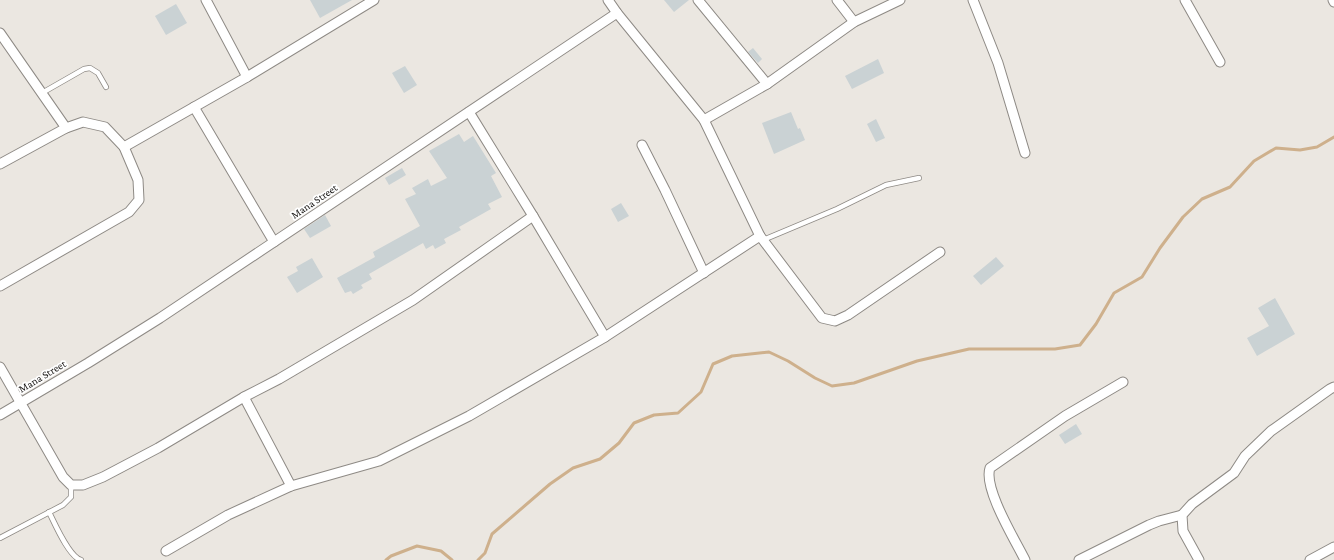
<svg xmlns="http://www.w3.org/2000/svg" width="1334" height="560" viewBox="0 0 1334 560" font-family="'Crimson Pro',serif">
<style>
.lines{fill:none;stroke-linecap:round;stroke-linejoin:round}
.stream{stroke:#ceb08c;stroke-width:3}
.building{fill:#cad2d4}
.lane-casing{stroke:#8e8a85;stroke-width:6}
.street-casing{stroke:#8e8a85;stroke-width:11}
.lane{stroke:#fff;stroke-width:4.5}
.street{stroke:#fff;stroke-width:9}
.labels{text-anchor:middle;stroke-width:3.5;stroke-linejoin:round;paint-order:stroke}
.street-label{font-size:11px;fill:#171513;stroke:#fff}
</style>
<rect width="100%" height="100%" fill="#ebe7e1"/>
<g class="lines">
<g class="stream">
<path d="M386,560L391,556L417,546L441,551L452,560"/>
<path d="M478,560L485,553L492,534L550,484L573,468L600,459L619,443L634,423L654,415L678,413L701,392L713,364L732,356L769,352L788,361L815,378L832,386L854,383L917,361L969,349H1055L1080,345L1096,324L1114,293L1142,277L1160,248L1183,217L1202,199L1230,187L1254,161L1276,148L1300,150L1317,147L1334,137"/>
</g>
</g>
<g class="building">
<path d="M310,0H352L320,18Z"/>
<path d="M664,0H689L674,12Z"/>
<path d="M176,4L187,23L166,35L155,16Z"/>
<path d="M753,48L762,59L758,63L748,52Z"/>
<path d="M878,59L884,73L852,89L845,76Z"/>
<path d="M405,66L417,85L404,93L392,73Z"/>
<path d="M791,112L798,129L800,128L805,140L774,154L762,123Z"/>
<path d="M876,119L885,138L876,142L867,124Z"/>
<path d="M459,134L464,142L473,136L496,173L491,176L502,197L488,204L491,209L459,227L461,230L444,239L446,243L435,249L433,245L426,249L423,243L369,274L372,279L361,285L363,288L353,294L351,291L345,293L337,278L375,257L373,252L420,226L405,199L416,194L412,188L428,179L431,186L447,178L429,151Z"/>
<path d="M402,168L406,175L389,185L385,178Z"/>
<path d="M621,203L629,216L618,222L611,209Z"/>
<path d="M325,215L331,226L310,238L304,229Z"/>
<path d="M996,257L1004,266L981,285L973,276Z"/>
<path d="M312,258L323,277L297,293L287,277L298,271L296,267Z"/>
<path d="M1275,298L1295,334L1257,356L1247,338L1269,326L1258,308Z"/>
<path d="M1076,424L1082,434L1065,444L1059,435Z"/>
</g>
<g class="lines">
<defs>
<g id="lane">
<path d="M42,93L84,69L90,68L98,73L106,87"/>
<path d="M763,240L837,209L886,185L919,178"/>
<path d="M49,512C55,524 69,557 81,560"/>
<path d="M0,538L63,505L71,497V485"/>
</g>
<g id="street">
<path d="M206,0L247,77"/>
<path d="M608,0L617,13L704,120L760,236L822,318L835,321L848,315L940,252"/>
<path d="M698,0L767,84"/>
<path d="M837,0L854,22"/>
<path d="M973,0L998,63L1025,153"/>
<path d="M1185,0L1220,62"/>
<path d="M1333,0L1334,2"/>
<path d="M0,33L66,128"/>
<path d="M194,107L274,242"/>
<path d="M469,112L533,216L605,337"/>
<path d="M704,120L767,84L854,22L900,0"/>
<path d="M642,145L665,190L704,273"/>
<path d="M124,147L247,77L374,0"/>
<path d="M0,164L66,128L83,122L105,127L124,147L138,180L139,200L129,212L0,286"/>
<path d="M0,367L63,477L71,485H83L103,477L158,448L244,397L279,379L413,300L533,216"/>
<path d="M244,397L291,486"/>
<path d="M0,415L88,363L160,318L617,13"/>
<path d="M166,551L228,515L291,486L379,461L469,416L605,337L760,236"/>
<path d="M1025,560C1015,540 983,488 990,468L1065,416L1123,382"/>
<path d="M1079,560L1149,525L1159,521L1182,515"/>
<path d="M1199,560L1183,531L1182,515L1192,504L1234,473L1245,456L1271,431L1330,389L1334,387"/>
<path d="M1310,560L1334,547"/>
</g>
</defs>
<use href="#lane" class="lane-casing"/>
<use href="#street" class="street-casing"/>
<use href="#lane" class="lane"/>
<use href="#street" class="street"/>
</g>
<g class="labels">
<g class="street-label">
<text transform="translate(314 201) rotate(-34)" y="4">Mana Street</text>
<text transform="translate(42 376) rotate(-31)" y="4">Mana Street</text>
</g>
</g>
</svg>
